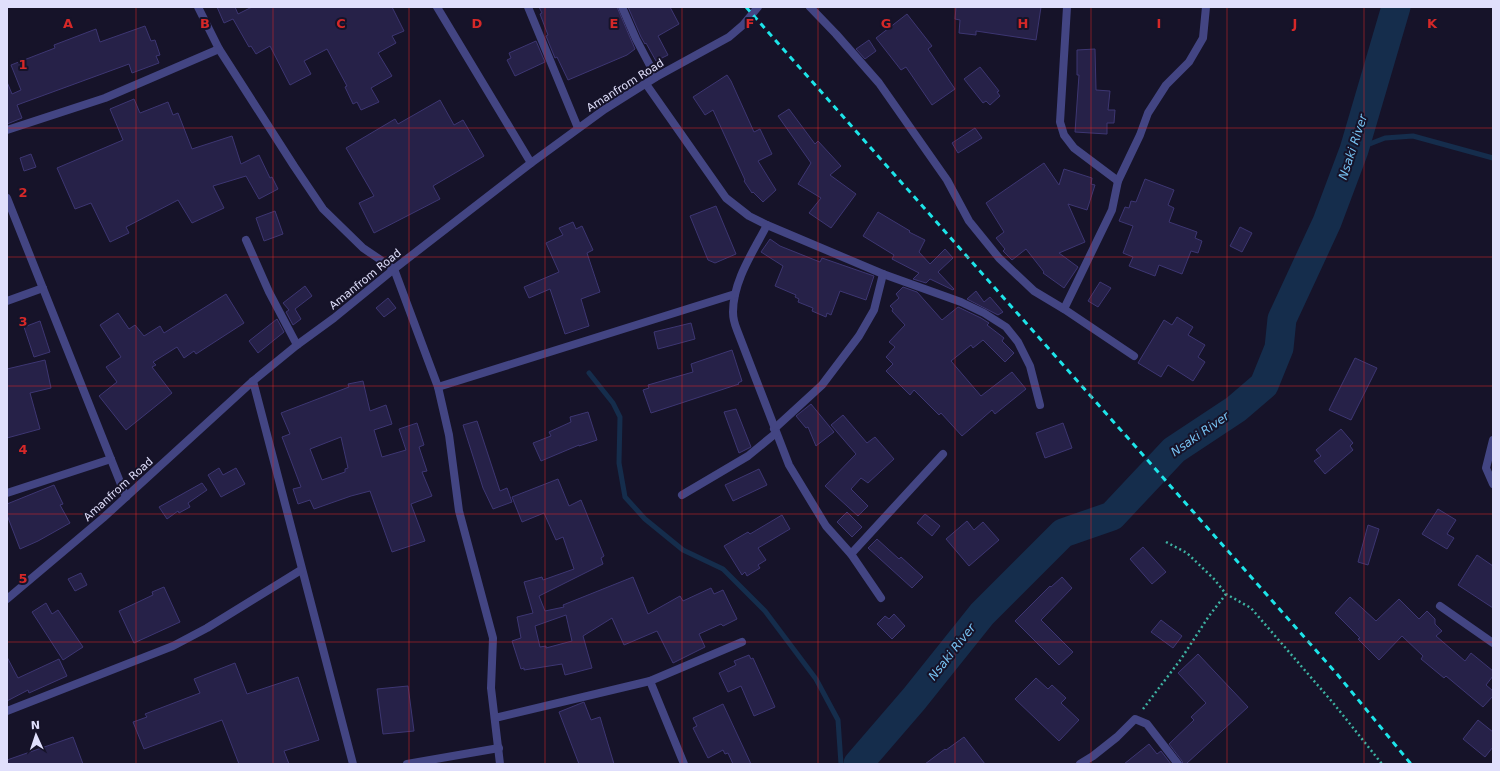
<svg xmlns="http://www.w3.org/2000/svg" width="1500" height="771" viewBox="0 0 1500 771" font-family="'DejaVu Sans',sans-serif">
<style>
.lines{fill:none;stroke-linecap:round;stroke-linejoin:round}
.stream{stroke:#152d4c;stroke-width:5}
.river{stroke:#152d4c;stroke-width:29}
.building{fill:#262148;stroke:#3d3672;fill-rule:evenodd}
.path{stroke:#3db2a2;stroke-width:2.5;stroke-dasharray:2 3;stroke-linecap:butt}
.service{stroke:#434583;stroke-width:8}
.minor{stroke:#434583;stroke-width:8}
.tertiary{stroke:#434583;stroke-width:8}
.rail{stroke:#1de4e9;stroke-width:3;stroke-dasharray:6 5;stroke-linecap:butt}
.grid{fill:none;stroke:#d62828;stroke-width:1;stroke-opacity:0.55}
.labels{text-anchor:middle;stroke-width:4;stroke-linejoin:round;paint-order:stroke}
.street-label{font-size:11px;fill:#e0dffc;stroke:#161329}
.water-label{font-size:12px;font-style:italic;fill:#77c2f2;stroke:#161329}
.grid-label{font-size:13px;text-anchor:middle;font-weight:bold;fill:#d62828;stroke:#161329;stroke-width:4;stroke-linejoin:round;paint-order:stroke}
</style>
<rect width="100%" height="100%" fill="#161329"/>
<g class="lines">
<g class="stream">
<path d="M1354,150L1385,138L1413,136L1493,158"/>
<path d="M589,373L613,403L620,417L619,463L625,497L645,519L683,550L723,569L765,611L816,679L838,720L841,764"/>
</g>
<path class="river" d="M858,764L914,699L982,614L1063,533L1112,516L1174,450L1236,409L1264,385L1279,348L1282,319L1327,222L1354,150L1396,7"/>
</g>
<g class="building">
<path d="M217,7H235L238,14L252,7H392L404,31L392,36L396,43L378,53L392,76L371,88L379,102L361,110L357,102L353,104L345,87L347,86L327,49L304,61L311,74L290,85L270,46L256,54L251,46L249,47L233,19L224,23Z"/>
<path d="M539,7H617L635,49L627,55L568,80L557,57L555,58L546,36L548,35L540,14L542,13Z"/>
<path d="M628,7H670L679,24L658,36L668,55L656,61L646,43L645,44L641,37Z"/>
<path d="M956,7H1041L1036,40L976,31V35L959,33L960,20L955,19Z"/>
<path d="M907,14L932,46L928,49L955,89L932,105L906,67L901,70L876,38Z"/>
<path d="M145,26L151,41L155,40L160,55L156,56L159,63L132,73L129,64L17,105L22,118L7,124V82L12,94L21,90L11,65L55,48L54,45L96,29L100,42Z"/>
<path d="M869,40L876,51L865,59L856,49Z"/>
<path d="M536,41L545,62L515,76L507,60L511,58L509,53Z"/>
<path d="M1095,49L1096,90L1110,91L1108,110H1115L1114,123H1107V134L1075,132L1079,75H1077V50Z"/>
<path d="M980,67L999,91L997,92L1000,96L990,105L986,101L983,103L964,79Z"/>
<path d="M727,75L731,81L754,132L760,129L772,154L758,161L776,190L763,202L753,192L752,193L744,181L745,180L713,110L705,115L693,97Z"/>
<path d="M134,99L140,113L168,102L173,115L178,113L192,149L232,136L241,164L259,155L270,178L272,177L278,189L259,199L246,176L213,186L224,208L192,223L178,200L126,227L129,233L110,242L91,203L75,209L57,168L123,140L110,109Z"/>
<path d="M440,100L454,125L463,120L484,156L433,186L440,199L374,233L359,203L374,196L346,148L395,119L398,124Z"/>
<path d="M789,109L815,144L818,141L841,166L830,175L856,194L831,228L809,213L821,198L798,184L811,163L778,116Z"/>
<path d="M975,128L982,138L958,153L952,143Z"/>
<path d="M31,154L36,167L24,171L20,158Z"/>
<path d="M1044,163L1059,185L1064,169L1092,178L1091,184L1095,185L1087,210L1068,204L1085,242L1059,253L1078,267L1064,288L1043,273L1044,272L1026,249L1012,260L1003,251L1005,249L996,238L1004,232L986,203Z"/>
<path d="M1145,179L1174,190L1168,205L1174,208L1169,222L1197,232L1195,238L1202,241L1198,253L1191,251L1182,274L1159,265L1155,276L1129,266L1133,257L1123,253L1133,226L1119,221L1125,207L1129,208L1131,201L1136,202Z"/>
<path d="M716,206L736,254L715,263L708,260L690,216Z"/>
<path d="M275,211L283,234L264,241L256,218Z"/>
<path d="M878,212L910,231L909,232L925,240L919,252L930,264L945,249L953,258L938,272L954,289L953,290L930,279L926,283L913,279L919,273L892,259L894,255L863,236Z"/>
<path d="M573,222L576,229L582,226L593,250L587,253L600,292L581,299L589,326L565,334L550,289L529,298L524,287L559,272L546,243L563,235L559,228Z"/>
<path d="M1240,227L1252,233L1242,252L1230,246Z"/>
<path d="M770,239L780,246L820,262L822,258L874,276L866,300L840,291L831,315L827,313L826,317L812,311L813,308L798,302L799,299L795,297L796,295L775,286L783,266L761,252Z"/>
<path d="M1100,282L1111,288L1098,307L1088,301Z"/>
<path d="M305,286L312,296L295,309L301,319L293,325L286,312L289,310L283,303Z"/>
<path d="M903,287L917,292L942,320L958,307L981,318L989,323L987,325L1004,338L1002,341L1014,353L1005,362L983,340L973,348L971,345L951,361L981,396L1012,372L1026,389L995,414L992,410L962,436L941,413L939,415L914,390L910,395L886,371L893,364L886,357L895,347L889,342L905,325L892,311L893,309L890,306L899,298L896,294Z"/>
<path d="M976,291L984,302L990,297L1003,312L998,315L967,299Z"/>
<path d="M226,294L244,323L196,354L194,351L184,358L177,347L153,362L156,365L152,367L172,393L126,430L99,396L117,382L106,367L121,357L100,325L118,313L129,329L135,325L144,336L160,326L164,333Z"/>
<path d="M388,298L396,308L384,317L376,308Z"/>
<path d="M1177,317L1193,327L1188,335L1205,345L1198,357L1205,362L1193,381L1168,365L1161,377L1138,363L1164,320L1172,325Z"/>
<path d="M277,319L284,332L258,353L249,341Z"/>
<path d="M40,321L50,352L34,357L24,327Z"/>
<path d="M691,323L695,339L658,349L654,332Z"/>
<path d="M732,350L742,381L738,383L739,384L651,413L643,390L649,388L648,385L693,372L691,364Z"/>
<path d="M1355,358L1377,368L1351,420L1329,410Z"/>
<path d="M45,360L51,388L30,393L40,429L7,438V369Z"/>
<path d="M363,381L370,411L386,405L392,424L374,430L382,457L406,450L399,429L417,423L424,445L419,447L427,471L422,472L432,496L411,504L425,541L392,552L370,491L351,496L314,509L310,500L298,504L293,489L301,487L282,437L290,434L281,413L349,387L348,384ZM341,437L348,468L345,469V472L322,480L310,449Z"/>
<path d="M811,404L834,432L816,446L808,427L806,428L796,416Z"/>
<path d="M736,409L751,447L739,453L724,412Z"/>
<path d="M588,412L597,440L579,446V445L541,461L533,443L551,436L549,432L571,422L570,417Z"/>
<path d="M843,415L867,443L875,437L894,459L868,483L861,478L851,489L868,506L858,516L825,486L856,454L831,425Z"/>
<path d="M477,421L500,491L507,488L512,502L493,509L483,488L463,425Z"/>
<path d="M1063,423L1072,448L1045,458L1036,433Z"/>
<path d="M1341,429L1353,443L1350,446L1353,450L1325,474L1314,461L1321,456L1316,450Z"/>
<path d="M219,468L223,475L236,468L245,484L221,497L208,475Z"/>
<path d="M759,469L767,485L733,501L725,485Z"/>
<path d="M558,479L569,506L581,500L604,556L601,558L603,564L539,596L545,611L564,607L563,605L633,577L648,614L680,596L683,601L711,588L714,594L723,590L737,619L723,626L721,624L699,634L705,647L673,663L657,631L624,645L612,618L583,636L592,668L565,675L562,664L524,670V668L521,669L512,641L521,638L517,617L533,613L524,582L542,577L543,580L574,569L563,537L556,540L544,513L522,522L512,497ZM566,615L572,641L546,648V646L540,647L535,626Z"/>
<path d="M202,483L207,490L188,503L190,507L179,513L178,511L167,519L159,507Z"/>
<path d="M54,485L63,504L60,505L70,523L38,541L20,549L7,515V504Z"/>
<path d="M1438,509L1456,520L1447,534L1454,538L1447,549L1422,534Z"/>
<path d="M847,512L862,527L852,537L837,522Z"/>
<path d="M925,514L940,526L932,536L917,523Z"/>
<path d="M782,515L790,529L758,548L766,560L758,565L760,568L747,576L745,572L742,575L724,546L748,532L750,534Z"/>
<path d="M967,521L974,530L983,522L999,540L969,566L946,539Z"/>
<path d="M1368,525L1379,529L1368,565L1358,562Z"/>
<path d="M877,539L899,559L901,557L923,577L912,588L868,548Z"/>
<path d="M1143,547L1166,572L1152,584L1130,559Z"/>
<path d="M1477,555L1493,566V608L1458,585Z"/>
<path d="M81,573L87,585L75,591L68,579Z"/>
<path d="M1062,577L1072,588L1041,620L1073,652L1059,665L1015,621L1050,586L1051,587Z"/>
<path d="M164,587L180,622L134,643L119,611L153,595L152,592Z"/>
<path d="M1350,597L1376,621L1399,599L1419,619L1427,611L1435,619V624L1442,631L1436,636L1465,661L1471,653L1493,671V676L1486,685L1493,691V696L1483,707L1446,676L1444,678L1421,659L1423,656L1402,636L1379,660L1358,639L1360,638L1335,613Z"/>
<path d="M46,603L52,614L58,610L83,647L63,660L32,612Z"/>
<path d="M894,614L905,626L892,639L877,624L885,616L889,619Z"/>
<path d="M1161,620L1182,636L1173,648L1151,632Z"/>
<path d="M1198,654L1248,707L1186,764H1183L1182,761L1169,744L1194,720L1191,717L1206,703L1178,673Z"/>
<path d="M749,655L751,659L753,658L775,707L754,716L741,686L728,692L719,673L736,665L734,661Z"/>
<path d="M7,657L18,678L59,659L67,676L29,693L28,690L7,701Z"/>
<path d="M235,663L247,694L298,677L319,740L284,751L289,764H239L222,720L144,749L133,722L147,717L145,714L200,693L194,679Z"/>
<path d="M1036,678L1048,689L1052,685L1066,698L1061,703L1079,720L1059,741L1015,699Z"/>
<path d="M408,686L414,731L383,734L377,689Z"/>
<path d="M584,702L591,720L600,717L614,764H579L559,712Z"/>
<path d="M723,704L751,764H733L728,753L725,754L723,750L708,758L693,728L697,726L693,718Z"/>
<path d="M1478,720L1493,732V747L1485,757L1463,739Z"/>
<path d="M73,737L83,764H7V760Z"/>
<path d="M964,737L985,764H925L945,749L946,750Z"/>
<path d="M1149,744L1157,754L1161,751L1171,764H1124Z"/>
</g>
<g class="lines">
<g class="path">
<path d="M1166,542L1187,553L1214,579L1226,594L1251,608L1334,704L1382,764"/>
<path d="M1143,709L1181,659L1209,616L1226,594"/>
</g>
<g class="service">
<path d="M528,7L578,128"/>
<path d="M622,7L636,39L656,77"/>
<path d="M246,240L269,292L297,345"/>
</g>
<g class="minor">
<path d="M198,7L219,49L294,166L323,209L363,248L394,269L438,387L449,435L459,511L493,638L491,688L500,764"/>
<path d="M437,7L531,163"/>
<path d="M810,7L836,34L879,83L947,180L969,221L999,258L1034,291L1064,309L1134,356"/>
<path d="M1067,7L1060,122L1064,135L1074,148L1118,181"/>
<path d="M646,84L726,198L749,216L767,225L883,274L961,302L984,313L1006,327L1018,342L1030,366L1040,405"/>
<path d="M7,130L105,98L219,49"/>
<path d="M7,198L126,497"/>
<path d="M767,225C753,252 733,281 733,312C733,318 735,325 737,330L789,465L826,526L851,554L881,598"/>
<path d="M7,301L43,288"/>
<path d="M1064,309L1112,210L1118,181L1140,135L1148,113L1166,85L1189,62L1203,38L1206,7"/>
<path d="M253,381L353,764"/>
<path d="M438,387L735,294"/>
<path d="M774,429L822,385L859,336L874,310L883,274"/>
<path d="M1493,440L1486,468L1493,484"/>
<path d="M7,493L111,459"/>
<path d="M682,495L748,456L776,433"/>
<path d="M851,554L943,454"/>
<path d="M1440,606L1493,643"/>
<path d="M650,681L684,764"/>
<path d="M7,711L173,646L207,628L301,570"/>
<path d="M495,718L650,681L742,642"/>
<path d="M407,764L499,748"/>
<path d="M1080,764L1093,756L1117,737L1135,719L1147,724L1178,764"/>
</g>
<path class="tertiary" d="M7,599L103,518L253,381L297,345L334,318L394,269L531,163L605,109L656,77L729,37L743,25L758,7"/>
<path class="rail" d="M746,7L1337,674L1411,764"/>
</g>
<path class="grid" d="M136,7V764M273,7V764M409,7V764M545,7V764M682,7V764M818,7V764M955,7V764M1091,7V764M1227,7V764M1364,7V764M7,128H1493M7,257H1493M7,386H1493M7,514H1493M7,642H1493"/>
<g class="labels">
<g class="street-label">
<text transform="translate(625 85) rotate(-32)" y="4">Amanfrom Road</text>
<text transform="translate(365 279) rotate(-39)" y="4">Amanfrom Road</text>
<text transform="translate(118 489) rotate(-42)" y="4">Amanfrom Road</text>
</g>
<g class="water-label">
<text transform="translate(1353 147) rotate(-72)" y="4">Nsaki River</text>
<text transform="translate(1200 434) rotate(-35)" y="4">Nsaki River</text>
<text transform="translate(952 652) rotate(-52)" y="4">Nsaki River</text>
</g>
</g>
<g class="grid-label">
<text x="68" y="28">A</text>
<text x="205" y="28">B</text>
<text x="341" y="28">C</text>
<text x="477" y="28">D</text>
<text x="614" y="28">E</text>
<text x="750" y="28">F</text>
<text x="886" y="28">G</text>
<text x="1023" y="28">H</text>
<text x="1159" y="28">I</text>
<text x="1295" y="28">J</text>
<text x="1432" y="28">K</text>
<text x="23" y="69">1</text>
<text x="23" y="197">2</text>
<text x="23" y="326">3</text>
<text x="23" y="454">4</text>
<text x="23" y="583">5</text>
</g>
<rect width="1500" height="771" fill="none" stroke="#e0dffc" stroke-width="16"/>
<g transform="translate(36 735) rotate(357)" stroke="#161329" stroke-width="3" paint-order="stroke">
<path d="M0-3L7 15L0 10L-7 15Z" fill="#e0dffc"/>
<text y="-6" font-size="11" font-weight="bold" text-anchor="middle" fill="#e0dffc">N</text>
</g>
</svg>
